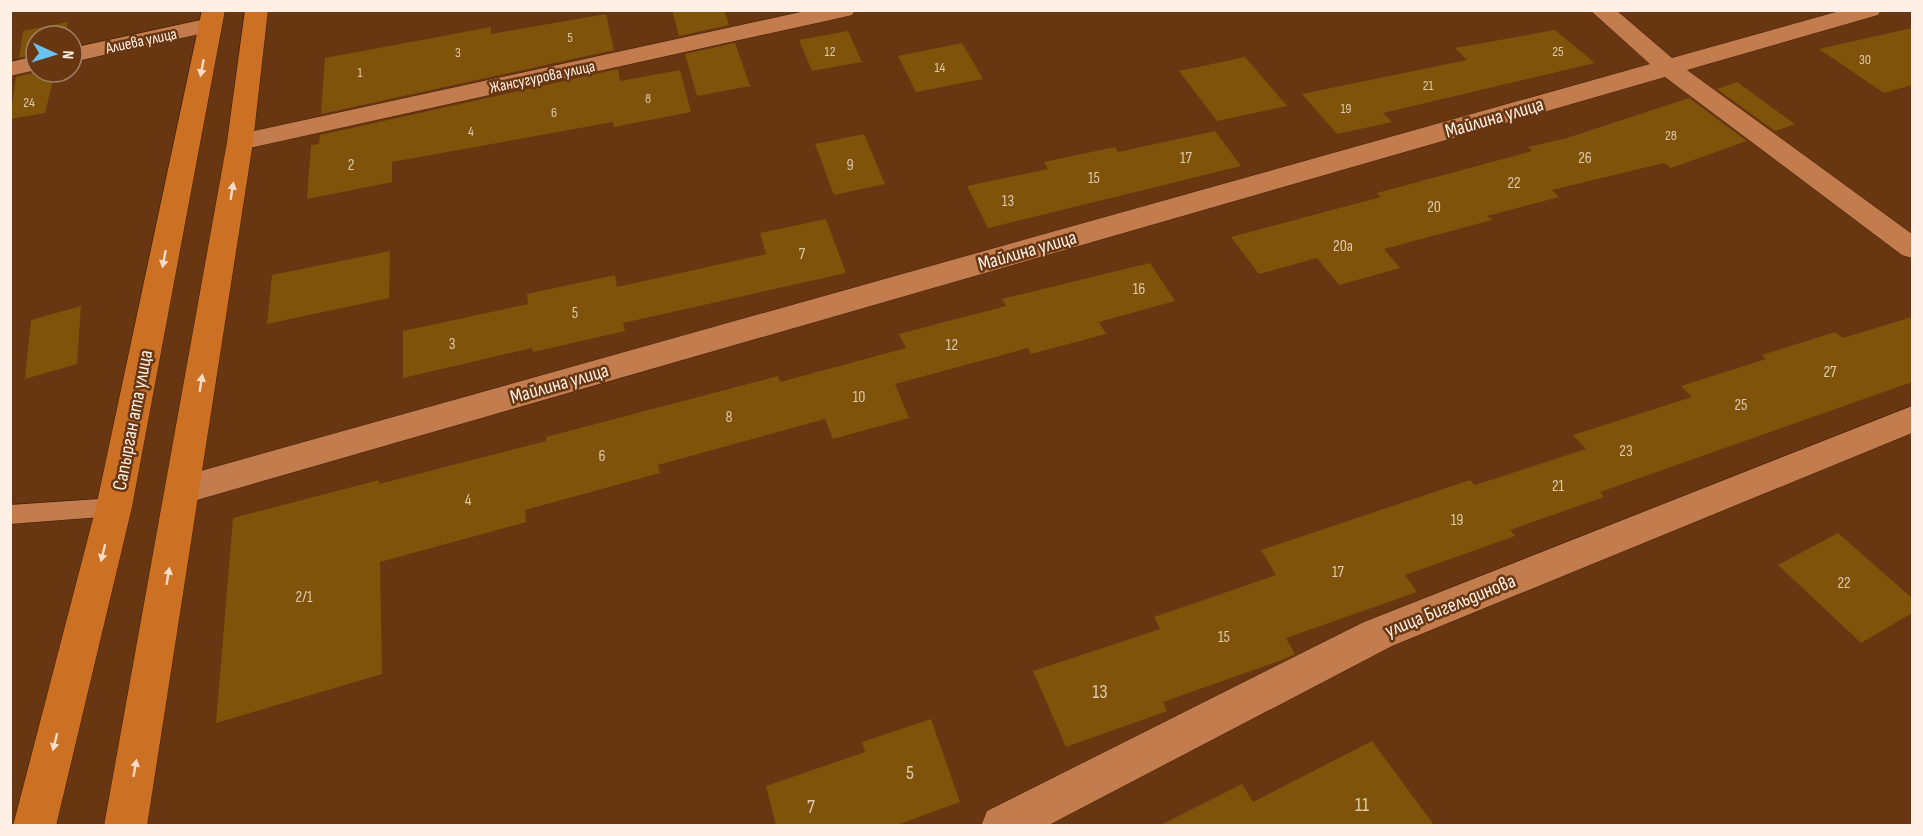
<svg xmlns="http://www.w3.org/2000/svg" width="1923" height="836" viewBox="0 0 1923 836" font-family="'Sofia Sans Condensed',sans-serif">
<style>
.building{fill:#7f530a}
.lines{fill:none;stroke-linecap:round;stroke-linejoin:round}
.lane-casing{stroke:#442007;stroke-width:1}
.street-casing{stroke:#442007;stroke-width:1}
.primary-casing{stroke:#442007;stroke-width:1}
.lane{fill:#c37c4e;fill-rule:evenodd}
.street{fill:#c37c4e;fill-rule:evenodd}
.primary{fill:#cc7023;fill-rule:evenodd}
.oneway{fill:#f7dcc8}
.labels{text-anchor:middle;stroke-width:5;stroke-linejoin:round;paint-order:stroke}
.far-number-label{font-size:14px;fill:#dfc8ae}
.far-street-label{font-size:16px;fill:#ffefe5;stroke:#683611}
.number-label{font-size:16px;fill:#dfc8ae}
.street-label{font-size:20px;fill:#ffefe5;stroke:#683611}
.near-number-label{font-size:20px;fill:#dfc8ae}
</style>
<rect width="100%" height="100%" fill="#683611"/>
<g class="building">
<path d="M672,10H724L729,25L679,36Z"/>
<path d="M606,14L614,50L321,114L325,58L491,27V34Z"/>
<path d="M68,22L65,36H36V54L19,58L23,31Z"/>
<path d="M1912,28V85L1884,93L1819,49Z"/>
<path d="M1555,30L1595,63L1383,113L1392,122L1337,134L1302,94L1467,60L1455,48Z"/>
<path d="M848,31L862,62L812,71L799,40Z"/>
<path d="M735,43L750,86L697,96L685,54Z"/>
<path d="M962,43L983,79L916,92L898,56Z"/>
<path d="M1245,57L1287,106L1217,121L1179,71Z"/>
<path d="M618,69L620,81L680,70L691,112L614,127L613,122L392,162V182L307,199L311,145L319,144L320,135Z"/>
<path d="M37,72H55L45,113L10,119L16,77Z"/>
<path d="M1737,82L1795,124L1775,131L1717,89Z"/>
<path d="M1689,98L1747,141L1671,168L1664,163L1552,190L1559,197L1487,216L1492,220L1384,249L1400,268L1339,285L1317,258L1259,274L1231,237L1381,197L1377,193L1532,151L1528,147L1567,138Z"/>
<path d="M1215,131L1241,166L988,228L967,186L1048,169L1044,162L1115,147L1118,152Z"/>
<path d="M864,134L885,184L834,195L815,144Z"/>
<path d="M826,219L846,273L623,323L625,331L533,352L532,348L403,378V331L528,304L527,294L615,275L617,287L766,254L760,233Z"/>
<path d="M390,251L389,298L267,324L272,275Z"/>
<path d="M1150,263L1175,301L1099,322L1106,334L1031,354L1028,348L895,384L909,418L833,439L825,419L658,465L660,473L525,510L526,522L380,562L382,674L216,723L233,518L379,480V484L546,441V437L778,376L780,382L906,348L899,334L1006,306L1002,299Z"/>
<path d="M81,306L77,364L25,379L31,320Z"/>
<path d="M1912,317V382L1600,492L1604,497L1510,530L1515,536L1405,575L1417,592L1286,638L1295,654L1285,659L1163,702L1167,711L1066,747L1033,671L1160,629L1154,617L1276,575L1261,550L1470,480L1475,485L1586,449L1573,435L1692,397L1681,386L1766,359L1762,355L1835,332L1843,338Z"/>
<path d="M1838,533L1912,598V613L1861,643L1778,565Z"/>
<path d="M931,719L960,802L897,825H776L766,786L865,752L862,742Z"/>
<path d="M1372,741L1434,825H1161L1242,784L1253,802Z"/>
</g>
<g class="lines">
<defs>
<path id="lane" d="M114,498L122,500L125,507L122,514L114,516L10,524V505Z"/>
<g id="street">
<path d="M810,10H855L852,15L844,17L240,150L231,148L227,142L231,136L240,134Z"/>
<path d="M1590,10H1616L1672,58L1843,10H1881L1878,15L1687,70L1912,234V258L1902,255L1665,77L183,504L171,500L166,490L171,480L183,476L1650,64Z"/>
<path d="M210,18L218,20L222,25L218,30L72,62V48Z"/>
<path d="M36,56V70L10,76V62Z"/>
<path d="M1912,406V433L1392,646L1047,826H981L987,811L1364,622Z"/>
</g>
<g id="primary">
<path d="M202,10H225L132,507L56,826H13L96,507Z"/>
<path d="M245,10H268L253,142L147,826H104L227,142Z"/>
</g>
</defs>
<use href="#lane" class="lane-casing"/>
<use href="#street" class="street-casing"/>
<use href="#primary" class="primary-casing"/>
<use href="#lane" class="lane"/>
<use href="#street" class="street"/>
<use href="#primary" class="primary"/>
</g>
<defs><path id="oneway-solid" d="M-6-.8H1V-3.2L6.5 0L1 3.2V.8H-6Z" transform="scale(1.5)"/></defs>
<g class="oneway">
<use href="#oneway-solid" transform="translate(202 68) rotate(101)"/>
<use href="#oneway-solid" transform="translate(232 191) rotate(-81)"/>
<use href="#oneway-solid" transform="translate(164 259) rotate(101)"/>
<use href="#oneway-solid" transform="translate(201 383) rotate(-81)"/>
<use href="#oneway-solid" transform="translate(103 553) rotate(104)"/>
<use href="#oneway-solid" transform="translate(168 576) rotate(-80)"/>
<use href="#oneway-solid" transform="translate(55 742) rotate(104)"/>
<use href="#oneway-solid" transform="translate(135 768) rotate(-80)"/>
</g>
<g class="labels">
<g class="far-number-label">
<text x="570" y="42">5</text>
<text x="830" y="56">12</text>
<text x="1558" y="56">25</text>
<text x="458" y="57">3</text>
<text x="1865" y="64">30</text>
<text x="940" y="72">14</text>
<text x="360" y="77">1</text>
<text x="1428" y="90">21</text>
<text x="648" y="103">8</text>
<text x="29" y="107">24</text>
<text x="1346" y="113">19</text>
<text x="554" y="117">6</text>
<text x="471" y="136">4</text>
<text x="1671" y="140">28</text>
</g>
<g class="far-street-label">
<text transform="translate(141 40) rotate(-12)" y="6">Алиева улица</text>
<text transform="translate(542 76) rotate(-12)" y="6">Жансугурова улица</text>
</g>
<g class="number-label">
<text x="1186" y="163">17</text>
<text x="1585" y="163">26</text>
<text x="351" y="170">2</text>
<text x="850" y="170">9</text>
<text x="1094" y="183">15</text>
<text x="1514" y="188">22</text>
<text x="1008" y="206">13</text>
<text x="1434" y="212">20</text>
<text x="1343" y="251">20а</text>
<text x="802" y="259">7</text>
<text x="1139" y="294">16</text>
<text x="575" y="318">5</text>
<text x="452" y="349">3</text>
<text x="952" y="350">12</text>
<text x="1830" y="377">27</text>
<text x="859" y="402">10</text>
<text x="1741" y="410">25</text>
<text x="729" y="422">8</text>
<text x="1626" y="456">23</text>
<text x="602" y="461">6</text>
<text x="1558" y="491">21</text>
<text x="468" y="505">4</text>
<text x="1457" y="525">19</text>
<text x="1338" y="577">17</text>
<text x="1844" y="588">22</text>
<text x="304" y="602">2/1</text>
<text x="1224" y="642">15</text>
</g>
<g class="street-label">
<text transform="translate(1494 117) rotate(-16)" y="7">Майлина улица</text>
<text transform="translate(1027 250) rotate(-16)" y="7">Майлина улица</text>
<text transform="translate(559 383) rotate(-16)" y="7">Майлина улица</text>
<text transform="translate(132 420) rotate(-79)" y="7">Сапырган ата улица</text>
<text transform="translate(1450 605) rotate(-22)" y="7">улица Бигельдинова</text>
</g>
<g class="near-number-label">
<text x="1100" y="698">13</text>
<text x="910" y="779">5</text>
<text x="1362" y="811">11</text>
<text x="811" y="813">7</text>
</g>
</g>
<rect width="1923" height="836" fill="none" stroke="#ffefe5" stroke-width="24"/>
<g transform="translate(54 54) rotate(94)"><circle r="28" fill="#683611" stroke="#a48066" stroke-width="1.5"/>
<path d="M0-4.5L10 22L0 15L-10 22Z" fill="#69c3f1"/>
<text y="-9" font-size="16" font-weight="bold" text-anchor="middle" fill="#ffefe5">N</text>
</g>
</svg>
